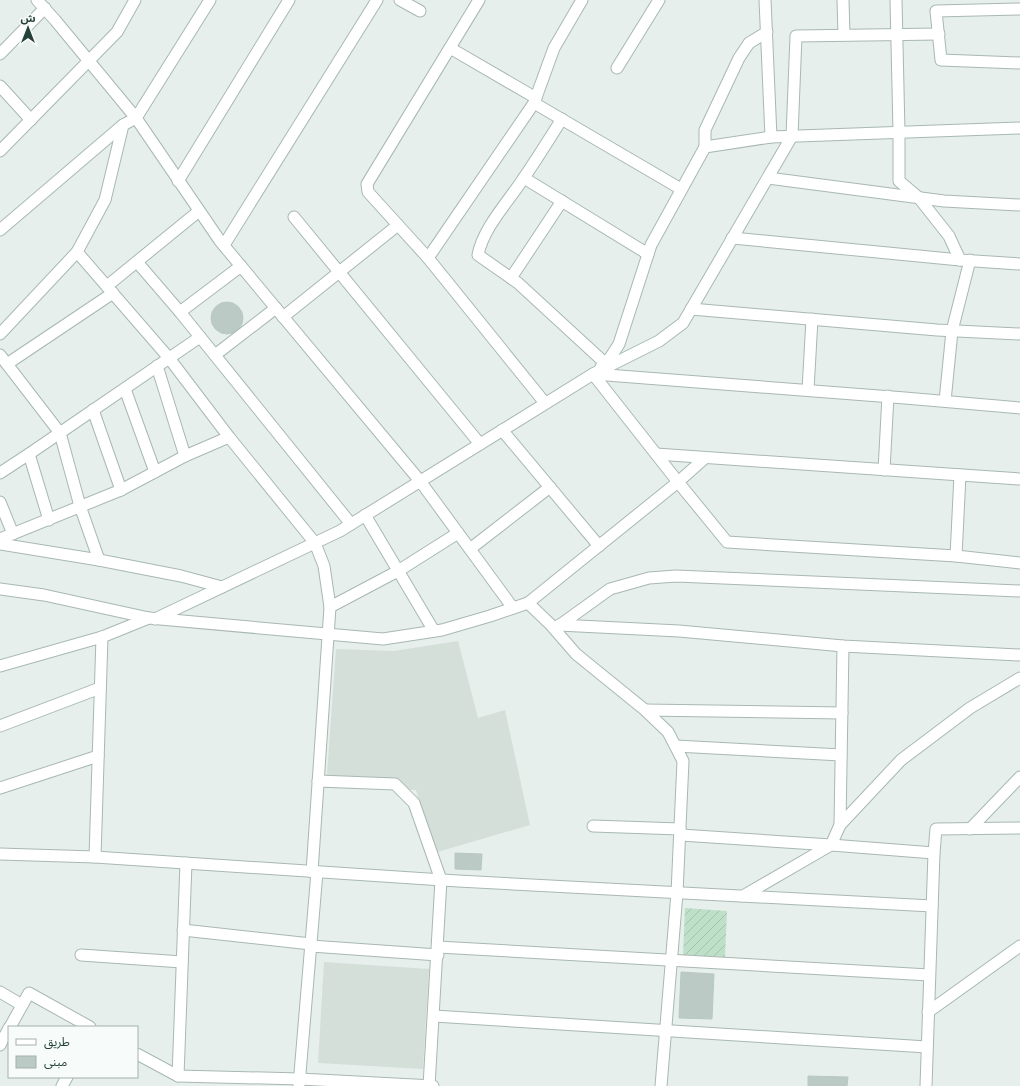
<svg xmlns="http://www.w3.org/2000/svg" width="1020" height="1086" viewBox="0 0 1020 1086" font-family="Lato,'Noto Sans Arabic',sans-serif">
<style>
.built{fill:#d4dfda}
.garden{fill:url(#garden-furrows)}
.building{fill:#bbcac4;stroke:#b8c9c2}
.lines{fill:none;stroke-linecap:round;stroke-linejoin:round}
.minor-casing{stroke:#a8b8b2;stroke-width:13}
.minor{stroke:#fff;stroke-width:11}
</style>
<defs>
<pattern id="garden-furrows" width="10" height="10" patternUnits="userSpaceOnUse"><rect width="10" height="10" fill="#bfe0c8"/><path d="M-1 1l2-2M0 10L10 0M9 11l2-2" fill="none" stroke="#a4c1ad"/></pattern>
</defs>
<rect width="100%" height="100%" fill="#e6efeb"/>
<g class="built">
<path d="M458,641L478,718L505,710L530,825L434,853L416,790L326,788L336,649L394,651Z"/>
<path d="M324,962L429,969L423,1069L318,1063Z"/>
</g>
<path class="garden" d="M685,908L727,911L725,957L683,955Z"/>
<g class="building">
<circle cx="227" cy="318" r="16"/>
<path d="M455,853L482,854L481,870L455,869Z"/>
<path d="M681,972L714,974L712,1019L679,1018Z"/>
<path d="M808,1076L848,1077L847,1086H808Z"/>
</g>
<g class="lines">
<defs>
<g id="minor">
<path d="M37,0L55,20L136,118L220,241L420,481L513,608"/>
<path d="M400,0L420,11"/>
<path d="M479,0L367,184L368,192L428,258L545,403"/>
<path d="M765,0L771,137"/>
<path d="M843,0L844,35"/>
<path d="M896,0L899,132V181L919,198L949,236L960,260"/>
<path d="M1020,9L936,11L941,60L1020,63"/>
<path d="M450,48L536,98"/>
<path d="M0,54L45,8"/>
<path d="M617,68L659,0"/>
<path d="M0,86L31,120"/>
<path d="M534,103L681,189"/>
<path d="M562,119C549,139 537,159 523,179C508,202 483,228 478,255L518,283L605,363"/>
<path d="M705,147V130L739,58L749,43L767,32"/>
<path d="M0,151L117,32L135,0"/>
<path d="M524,178L648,254"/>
<path d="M768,178L944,201L1020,205"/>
<path d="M178,181L289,0"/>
<path d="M294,217L480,444"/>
<path d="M0,230L123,125"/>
<path d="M732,238L960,260L1020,264"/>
<path d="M224,245L377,0"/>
<path d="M77,252L169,358L229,437L315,543L324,566L330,607L312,872"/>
<path d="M428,258L534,103L554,48L582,0"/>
<path d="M137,262L180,312L351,524"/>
<path d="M511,278L562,201"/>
<path d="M107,286L199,211"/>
<path d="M691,309L937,330L1020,334"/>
<path d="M180,312L241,266"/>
<path d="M283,317L398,225"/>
<path d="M0,334L77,252L105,200L123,125L136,118L210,0"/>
<path d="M0,355L60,433L80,506L99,560L0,544"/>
<path d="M215,355L276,308"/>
<path d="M7,364L113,293"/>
<path d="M157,366L185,456"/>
<path d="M601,367L610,358L619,344L651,245L705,147L771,137L1020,128"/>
<path d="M593,374L678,482L727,542L956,556L1020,563"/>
<path d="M594,374L905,398L1020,408"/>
<path d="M125,389L155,472"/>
<path d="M808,390L812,319"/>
<path d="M945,401L952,331L970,260"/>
<path d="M93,410L121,490"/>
<path d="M502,430L599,546"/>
<path d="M29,454L49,520"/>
<path d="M656,454L1020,479"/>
<path d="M884,470L888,396"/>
<path d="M0,473L29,454L200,337"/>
<path d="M0,502L13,534"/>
<path d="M365,515L434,631"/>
<path d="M0,539L121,490L185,456L229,437"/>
<path d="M470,549L550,487"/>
<path d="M956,556L960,475"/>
<path d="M99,560L181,576L222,587"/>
<path d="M0,589L44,595L149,618L383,639L442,630L490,616L528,603L678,482L705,458"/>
<path d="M528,603L550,624L576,654L645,710L668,732L683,761L677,893L661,1086"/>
<path d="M330,607L398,571L458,533"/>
<path d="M155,619L340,531L593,374L659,341L683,323L792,136L796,36L939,34"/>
<path d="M559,625L679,631L843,646L1020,655"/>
<path d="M560,625L610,589L649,578L676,576L1020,591"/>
<path d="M0,666L102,637L149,618"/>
<path d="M645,710L842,713"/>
<path d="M0,726L100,688"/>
<path d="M676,746L841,755"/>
<path d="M318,781L395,784L414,803L441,880L429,1086"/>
<path d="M0,788L98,756"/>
<path d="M840,825L901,760L970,708L1020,678"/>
<path d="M593,826L680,829"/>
<path d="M970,829L1020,777"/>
<path d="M681,835L831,845L934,853"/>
<path d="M0,854L95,857L458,881L932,906"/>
<path d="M95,857L102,637"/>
<path d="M743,896L831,845L840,825L843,646"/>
<path d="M183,930L311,944"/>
<path d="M311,946L438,955"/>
<path d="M438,947L929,975"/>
<path d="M81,955L182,962"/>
<path d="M0,992L22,1005"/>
<path d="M928,1012L1020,946"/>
<path d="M434,1016L927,1047"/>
<path d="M10,1027L29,993L90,1027"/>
<path d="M0,1045L9,1028"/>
<path d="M137,1054L178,1076L300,1079L433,1086"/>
<path d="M178,1076L186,863"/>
<path d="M299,1085L317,872"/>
<path d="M62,1086L67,1077"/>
<path d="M926,1086L934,853L936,829L1020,828"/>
</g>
</defs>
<use href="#minor" class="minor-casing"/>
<use href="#minor" class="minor"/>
</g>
<rect x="8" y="1026" width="130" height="52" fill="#f7fbf9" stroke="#a3b1ad"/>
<rect x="16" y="1039" width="20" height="6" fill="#ffffff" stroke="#a3b1ad"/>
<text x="44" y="1046" font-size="12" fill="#24423a">طريق</text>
<rect x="16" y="1056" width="20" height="12" fill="#bbcac4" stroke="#a3b1ad"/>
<text x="44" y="1066" font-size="12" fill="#24423a">مبنى</text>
<g transform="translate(28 28)" stroke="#f7fbf9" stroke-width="3" paint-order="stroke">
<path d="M0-3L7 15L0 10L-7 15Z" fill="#24423a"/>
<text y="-6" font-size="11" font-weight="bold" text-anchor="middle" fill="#24423a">ش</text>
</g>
</svg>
